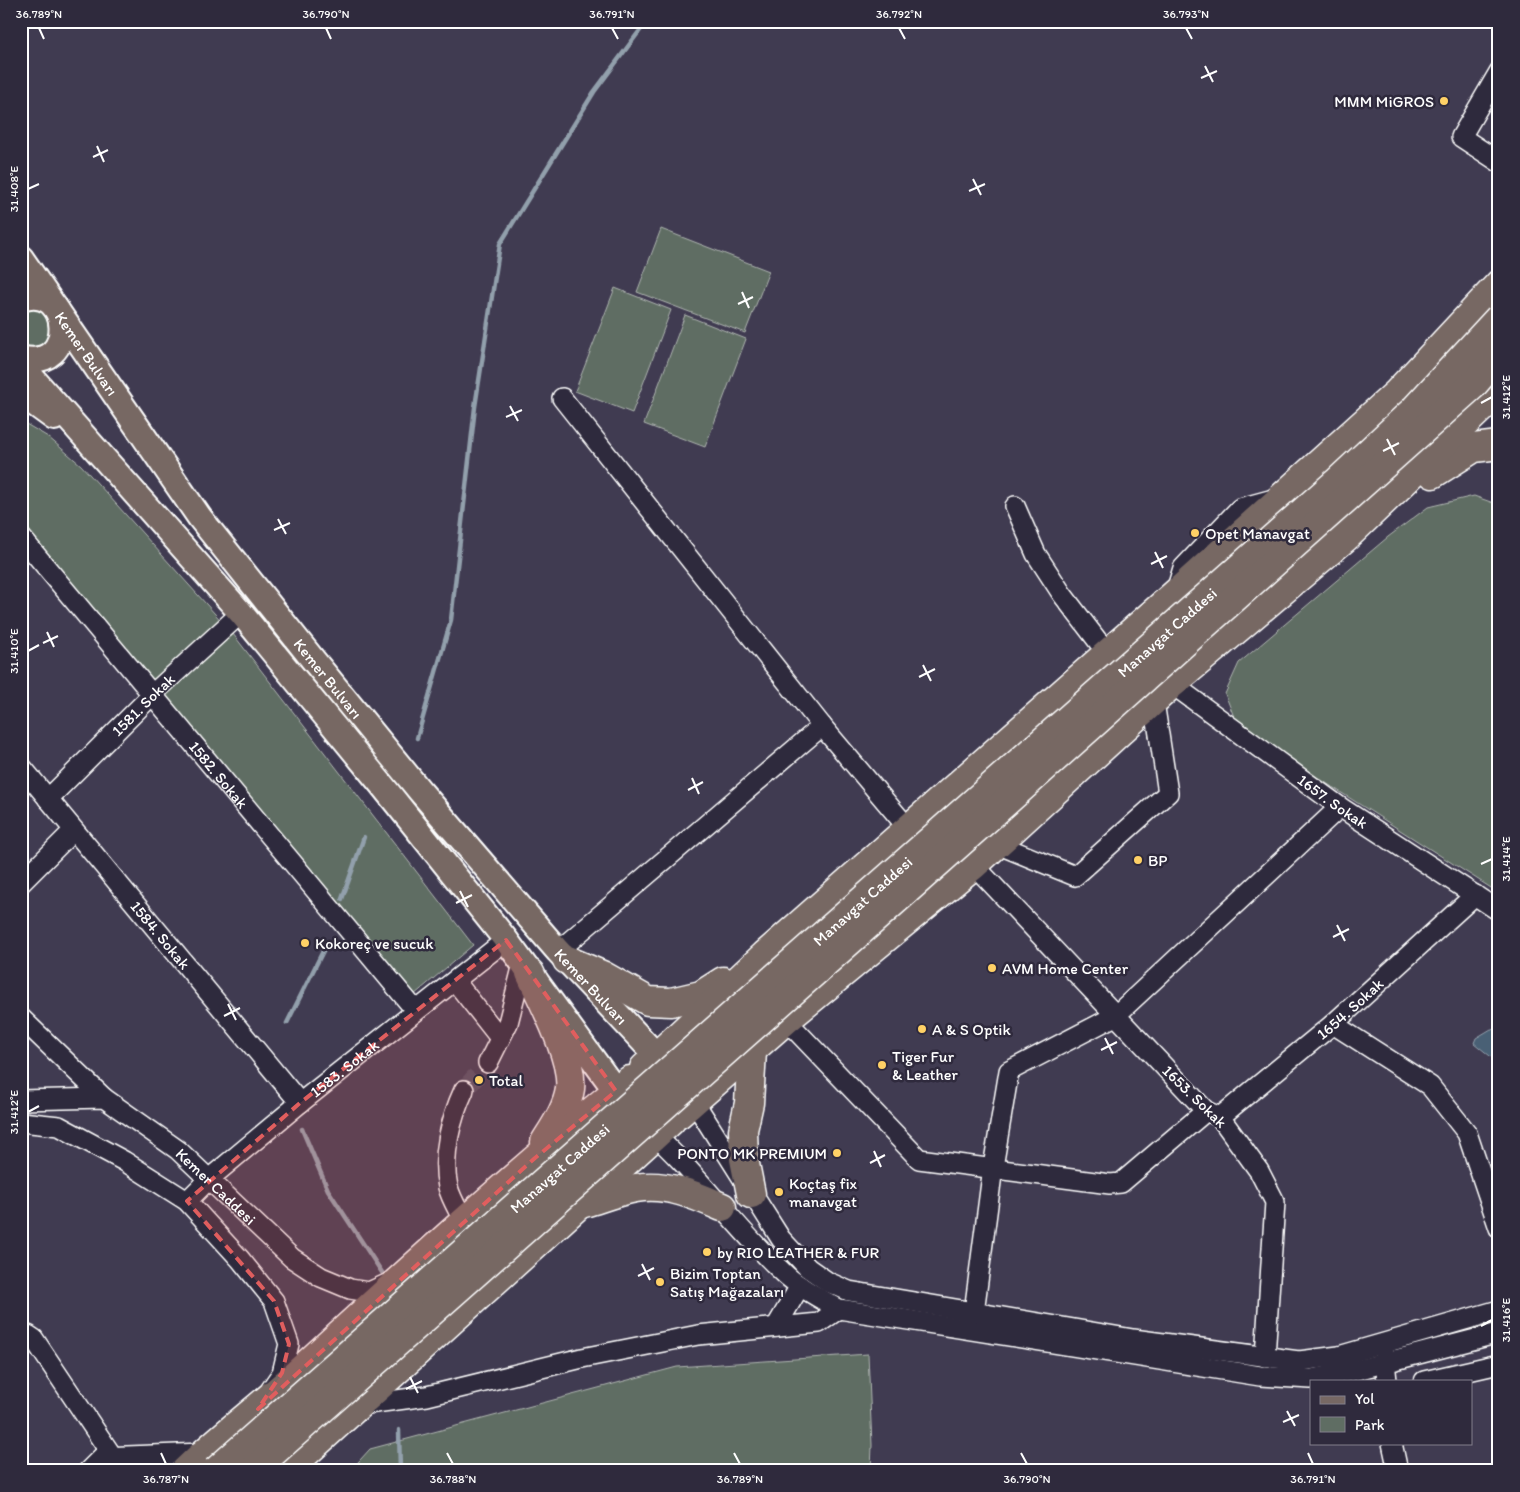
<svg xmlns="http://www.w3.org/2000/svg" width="1520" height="1492" viewBox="0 0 1520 1492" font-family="Itim,sans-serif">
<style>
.green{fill:#5f6d63;stroke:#afb6b1}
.water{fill:#496174;stroke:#92a0ac}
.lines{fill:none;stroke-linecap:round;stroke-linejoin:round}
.stream{stroke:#92a0ac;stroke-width:4.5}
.minor-tunnel{stroke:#534f62;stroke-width:19;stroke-dasharray:19 9;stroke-linecap:butt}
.minor-casing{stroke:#fff;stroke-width:22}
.major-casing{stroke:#fff;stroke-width:28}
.highway-casing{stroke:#fff;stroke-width:31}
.minor{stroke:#2f2a3d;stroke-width:19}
.major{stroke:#776864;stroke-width:24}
.highway{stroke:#776864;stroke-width:28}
.highway-bridge-casing{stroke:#fff;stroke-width:31;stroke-linecap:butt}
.highway-bridge{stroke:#776864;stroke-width:28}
.marked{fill:#e05e5e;fill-opacity:0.2;stroke:#e05e5e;stroke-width:4;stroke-dasharray:10 6;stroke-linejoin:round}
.ticks{fill:none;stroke:#fff;stroke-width:2}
.poi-dot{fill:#ffd166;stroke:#2f2a3d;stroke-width:2}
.labels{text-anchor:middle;stroke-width:5;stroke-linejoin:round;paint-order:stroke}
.poi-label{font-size:16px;fill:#fff;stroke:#2f2a3d;text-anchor:start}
.street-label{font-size:16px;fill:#fff;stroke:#2f2a3d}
.neatline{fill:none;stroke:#fff;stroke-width:2}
.ticks-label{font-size:12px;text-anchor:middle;fill:#fff}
</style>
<rect width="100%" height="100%" fill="#403b51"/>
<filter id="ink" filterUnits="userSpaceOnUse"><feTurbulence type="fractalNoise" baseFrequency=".02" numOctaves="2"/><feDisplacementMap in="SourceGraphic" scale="10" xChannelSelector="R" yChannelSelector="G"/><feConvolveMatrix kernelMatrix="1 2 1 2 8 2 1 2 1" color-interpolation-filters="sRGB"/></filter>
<g filter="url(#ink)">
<g class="green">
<path d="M661,229L769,271L745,333L637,292Z"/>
<path d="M615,288L671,310L632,413L575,391Z"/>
<path d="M39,308L52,323L47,341C38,348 31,349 21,345V310Z"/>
<path d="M685,315L746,339L705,447L644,424Z"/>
<path d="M21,421L48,437L81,465L233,634L473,945L414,995L157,690L21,523Z"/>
<path d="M1474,496L1499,505V893L1238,727L1225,694L1239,663L1388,537L1428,507Z"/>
<path d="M868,1354L872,1445L871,1471H350L370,1449L677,1367Z"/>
</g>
<path class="water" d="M1491,1029L1495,1030L1499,1038V1060H1495L1474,1043L1476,1038Z"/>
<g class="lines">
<g class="stream">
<path d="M417,738L451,620L475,407L500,244L594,92L647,21"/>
<path d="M342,899L364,837"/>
<path d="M287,1023L327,943"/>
<path d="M302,1129L328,1190L385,1277"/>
<path d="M399,1430L400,1471"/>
</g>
<path class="minor-tunnel" d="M464,1090L488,1063"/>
<defs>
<g id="minor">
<path d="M1499,72L1461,137L1499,162"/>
<path d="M562,398L822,726L907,827"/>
<path d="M1015,506L1036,554L1062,594L1107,653"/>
<path id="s1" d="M21,537L416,1011"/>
<path d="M1176,591L1183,568L1240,508L1277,498"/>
<path id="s2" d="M1172,684L1340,807L1499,911"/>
<path id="s3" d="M21,766L300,1103"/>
<path id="s4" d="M48,799L157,690L241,613"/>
<path d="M997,844L1075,876L1168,793L1154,702"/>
<path d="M974,865L1206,1111L1220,1117L1259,1171L1275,1202L1265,1357"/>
<path d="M21,883L73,831"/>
<path d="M558,951L822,726"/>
<path d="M455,981L500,1038"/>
<path d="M21,1018L104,1098"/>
<path d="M786,1020L919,1159L1110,1184L1121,1183L1206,1111"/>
<path d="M1333,1024L1430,1086L1467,1133L1499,1228"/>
<path d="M488,1063L508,1023L523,964"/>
<path d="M688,1092L781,1239L808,1268L828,1282L849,1291L1133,1339L1299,1361L1339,1356L1499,1310"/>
<path id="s5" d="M21,1100L104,1098L178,1150L292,1258L321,1277L350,1289L369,1292L389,1283"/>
<path id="s6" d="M1220,1117L1333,1024L1475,895"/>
<path d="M21,1122L59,1126L124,1161L187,1201L240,1259L274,1301L289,1344L282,1373L271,1389"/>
<path d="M648,1129C698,1173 737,1231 787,1276C803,1290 821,1299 839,1309L1260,1376L1311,1379L1349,1372L1499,1333"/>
<path id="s7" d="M187,1201L209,1179L300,1103L506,940"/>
<path d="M464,1222C459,1211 451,1199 448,1187C441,1156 451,1118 464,1090"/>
<path d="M974,1312L993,1167L1009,1071L1115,1016L1340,807"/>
<path d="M776,1327L800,1286"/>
<path d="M21,1335H28L34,1339L113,1457"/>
<path d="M1384,1351L1387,1381"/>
<path d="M1424,1381L1499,1364"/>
<path d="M360,1405L427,1396L582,1358L698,1335L819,1323L839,1309"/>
<path d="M1392,1443L1398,1471"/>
<path d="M88,1471L102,1457L203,1453"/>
</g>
<g id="major">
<path id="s8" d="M21,258L200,518L314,661L420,791L558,951L670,1070"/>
<path d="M21,299C72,281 78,373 21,358"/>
<path d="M21,365L241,613L382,785L506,940L627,1106"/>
<path d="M21,394L54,418"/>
</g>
<g id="highway">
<path d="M1433,474L1474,448L1499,445"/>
<path d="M567,960L602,975L648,1001L671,1002L701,995L723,981"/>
<path d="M530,973C543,1002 574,1059 570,1089C567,1109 555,1126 545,1142"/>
<path d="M644,1068L765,955L1175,594L1396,394L1499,284"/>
<path d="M679,1114L786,1020L974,865L1172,684L1345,538L1499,391"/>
<path d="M751,1194L744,1159L743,1130L749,1103L752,1051"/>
<path d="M584,1203C601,1198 619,1191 636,1188C667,1183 695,1195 722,1207"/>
<path d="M185,1471C219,1437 258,1409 294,1376C404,1275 514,1174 630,1080"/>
<path d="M286,1471L671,1121"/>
</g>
</defs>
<use href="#minor" class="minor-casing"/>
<use href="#major" class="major-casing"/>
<use href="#highway" class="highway-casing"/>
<use href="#minor" class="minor"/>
<use href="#major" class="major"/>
<use href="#highway" class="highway"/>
<defs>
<g id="highway-bridge">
<path id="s9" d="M216,1471L1338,481L1413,411L1499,318"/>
<path d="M252,1471C659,1109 1067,750 1472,386L1499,355"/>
</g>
</defs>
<use href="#highway-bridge" class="highway-bridge-casing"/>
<use href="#highway-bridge" class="highway-bridge"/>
</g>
</g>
<path class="marked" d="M506,940L616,1091L535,1158L258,1409L282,1373L289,1344L274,1301L187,1201L300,1103Z"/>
<path class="ticks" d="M39,28L44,39M326,28L331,39M612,28L618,39M899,28L905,39M1186,28L1192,39M1205,66L1213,82M1201,78L1217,71M97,146L104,162M93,157L108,150M973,179L981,195M28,189L39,184M969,191L985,184M742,292L749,308M738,304L753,297M1481,403L1492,397M510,406L518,421M506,417L522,410M1387,439L1395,455M1383,451L1399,443M278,519L286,534M274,530L290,523M1155,552L1163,568M1151,564L1167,556M47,632L54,647M43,643L58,636M28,651L39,645M923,665L931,681M919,677L935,669M692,778L699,794M688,790L703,782M1481,864L1492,859M460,891L468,907M456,903L472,895M1337,925L1345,941M1333,937L1349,929M228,1004L236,1020M224,1016L240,1008M1105,1038L1113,1054M1101,1050L1117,1042M28,1112L39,1106M874,1151L881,1167M870,1163L885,1155M642,1264L650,1280M638,1276L654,1268M1481,1326L1492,1320M410,1377L418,1393M406,1389L422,1381M1287,1411L1295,1426M1283,1422L1299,1415M161,1453L166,1464M447,1453L453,1464M734,1453L740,1464M1021,1453L1027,1464M1308,1453L1313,1464"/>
<g class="poi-dot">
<circle cx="1444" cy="101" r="5"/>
<circle cx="1195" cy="533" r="5"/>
<circle cx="1138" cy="860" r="5"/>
<circle cx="305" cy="943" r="5"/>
<circle cx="992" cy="968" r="5"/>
<circle cx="922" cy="1029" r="5"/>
<circle cx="882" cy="1065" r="5"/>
<circle cx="479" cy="1080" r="5"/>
<circle cx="837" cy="1153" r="5"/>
<circle cx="779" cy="1192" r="5"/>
<circle cx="707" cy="1252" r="5"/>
<circle cx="660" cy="1282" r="5"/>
</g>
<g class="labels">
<g class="poi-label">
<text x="1434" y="107" text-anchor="end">MMM MiGROS</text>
<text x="1205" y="539">Opet Manavgat</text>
<text x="1148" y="866">BP</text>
<text x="315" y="949">Kokoreç ve sucuk</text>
<text x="1002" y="974">AVM Home Center</text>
<text x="932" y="1035">A &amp; S Optik</text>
<text x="892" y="1062">Tiger Fur<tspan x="892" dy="18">&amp; Leather</tspan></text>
<text x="489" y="1086">Total</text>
<text x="827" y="1159" text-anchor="end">PONTO MK PREMIUM</text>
<text x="789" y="1189">Koçtaş fix<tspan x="789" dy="18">manavgat</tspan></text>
<text x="717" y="1258">by RIO LEATHER &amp; FUR</text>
<text x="670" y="1279">Bizim Toptan<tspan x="670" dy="18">Satış Mağazaları</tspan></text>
</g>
<g class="street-label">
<text dy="6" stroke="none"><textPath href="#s8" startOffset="116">Kemer Bulvarı</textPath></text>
<text dy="6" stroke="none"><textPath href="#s9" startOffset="1268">Manavgat Caddesi</textPath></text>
<text dy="6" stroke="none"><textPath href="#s8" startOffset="521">Kemer Bulvarı</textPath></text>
<text dy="6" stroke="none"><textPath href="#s4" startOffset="134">1581. Sokak</textPath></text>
<text dy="6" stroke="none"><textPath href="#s1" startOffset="309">1582. Sokak</textPath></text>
<text dy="6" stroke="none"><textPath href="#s2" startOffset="199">1657. Sokak</textPath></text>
<text dy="6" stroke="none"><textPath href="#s9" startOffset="862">Manavgat Caddesi</textPath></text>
<text dy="6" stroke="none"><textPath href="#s3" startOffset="219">1584. Sokak</textPath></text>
<text dy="6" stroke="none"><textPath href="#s8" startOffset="926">Kemer Bulvarı</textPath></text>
<text dy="6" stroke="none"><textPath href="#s6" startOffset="169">1654. Sokak</textPath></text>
<text dy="6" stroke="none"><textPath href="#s7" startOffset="206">1583. Sokak</textPath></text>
<text transform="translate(1195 1096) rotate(44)" y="6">1653. Sokak</text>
<text dy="6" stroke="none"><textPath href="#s9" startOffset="458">Manavgat Caddesi</textPath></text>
<text dy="6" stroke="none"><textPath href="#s5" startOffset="226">Kemer Caddesi</textPath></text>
</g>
</g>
<rect width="1520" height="1492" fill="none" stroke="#2f2a3d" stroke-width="55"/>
<rect x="1310" y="1380" width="162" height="65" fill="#2f2a3d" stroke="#827f8b"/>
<rect x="1320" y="1396" width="25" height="8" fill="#776864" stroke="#827f8b"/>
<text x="1355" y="1404" font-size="15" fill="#ffffff">Yol</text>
<rect x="1320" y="1417" width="25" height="15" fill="#5f6d63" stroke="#827f8b"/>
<text x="1355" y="1430" font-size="15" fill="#ffffff">Park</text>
<rect x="28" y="28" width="1464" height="1436" class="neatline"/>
<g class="ticks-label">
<text x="39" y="18">36.789°N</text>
<text x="326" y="18">36.790°N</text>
<text x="612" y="18">36.791°N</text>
<text x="899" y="18">36.792°N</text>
<text x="1186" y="18">36.793°N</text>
<text transform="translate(14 189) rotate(-90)" y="4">31.408°E</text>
<text transform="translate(1506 397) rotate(-90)" y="4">31.412°E</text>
<text transform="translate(14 651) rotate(-90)" y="4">31.410°E</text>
<text transform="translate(1506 859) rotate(-90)" y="4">31.414°E</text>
<text transform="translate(14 1112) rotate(-90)" y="4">31.412°E</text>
<text transform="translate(1506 1320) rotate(-90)" y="4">31.416°E</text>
<text x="166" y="1483">36.787°N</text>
<text x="453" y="1483">36.788°N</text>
<text x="740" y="1483">36.789°N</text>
<text x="1027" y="1483">36.790°N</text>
<text x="1313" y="1483">36.791°N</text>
</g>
</svg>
